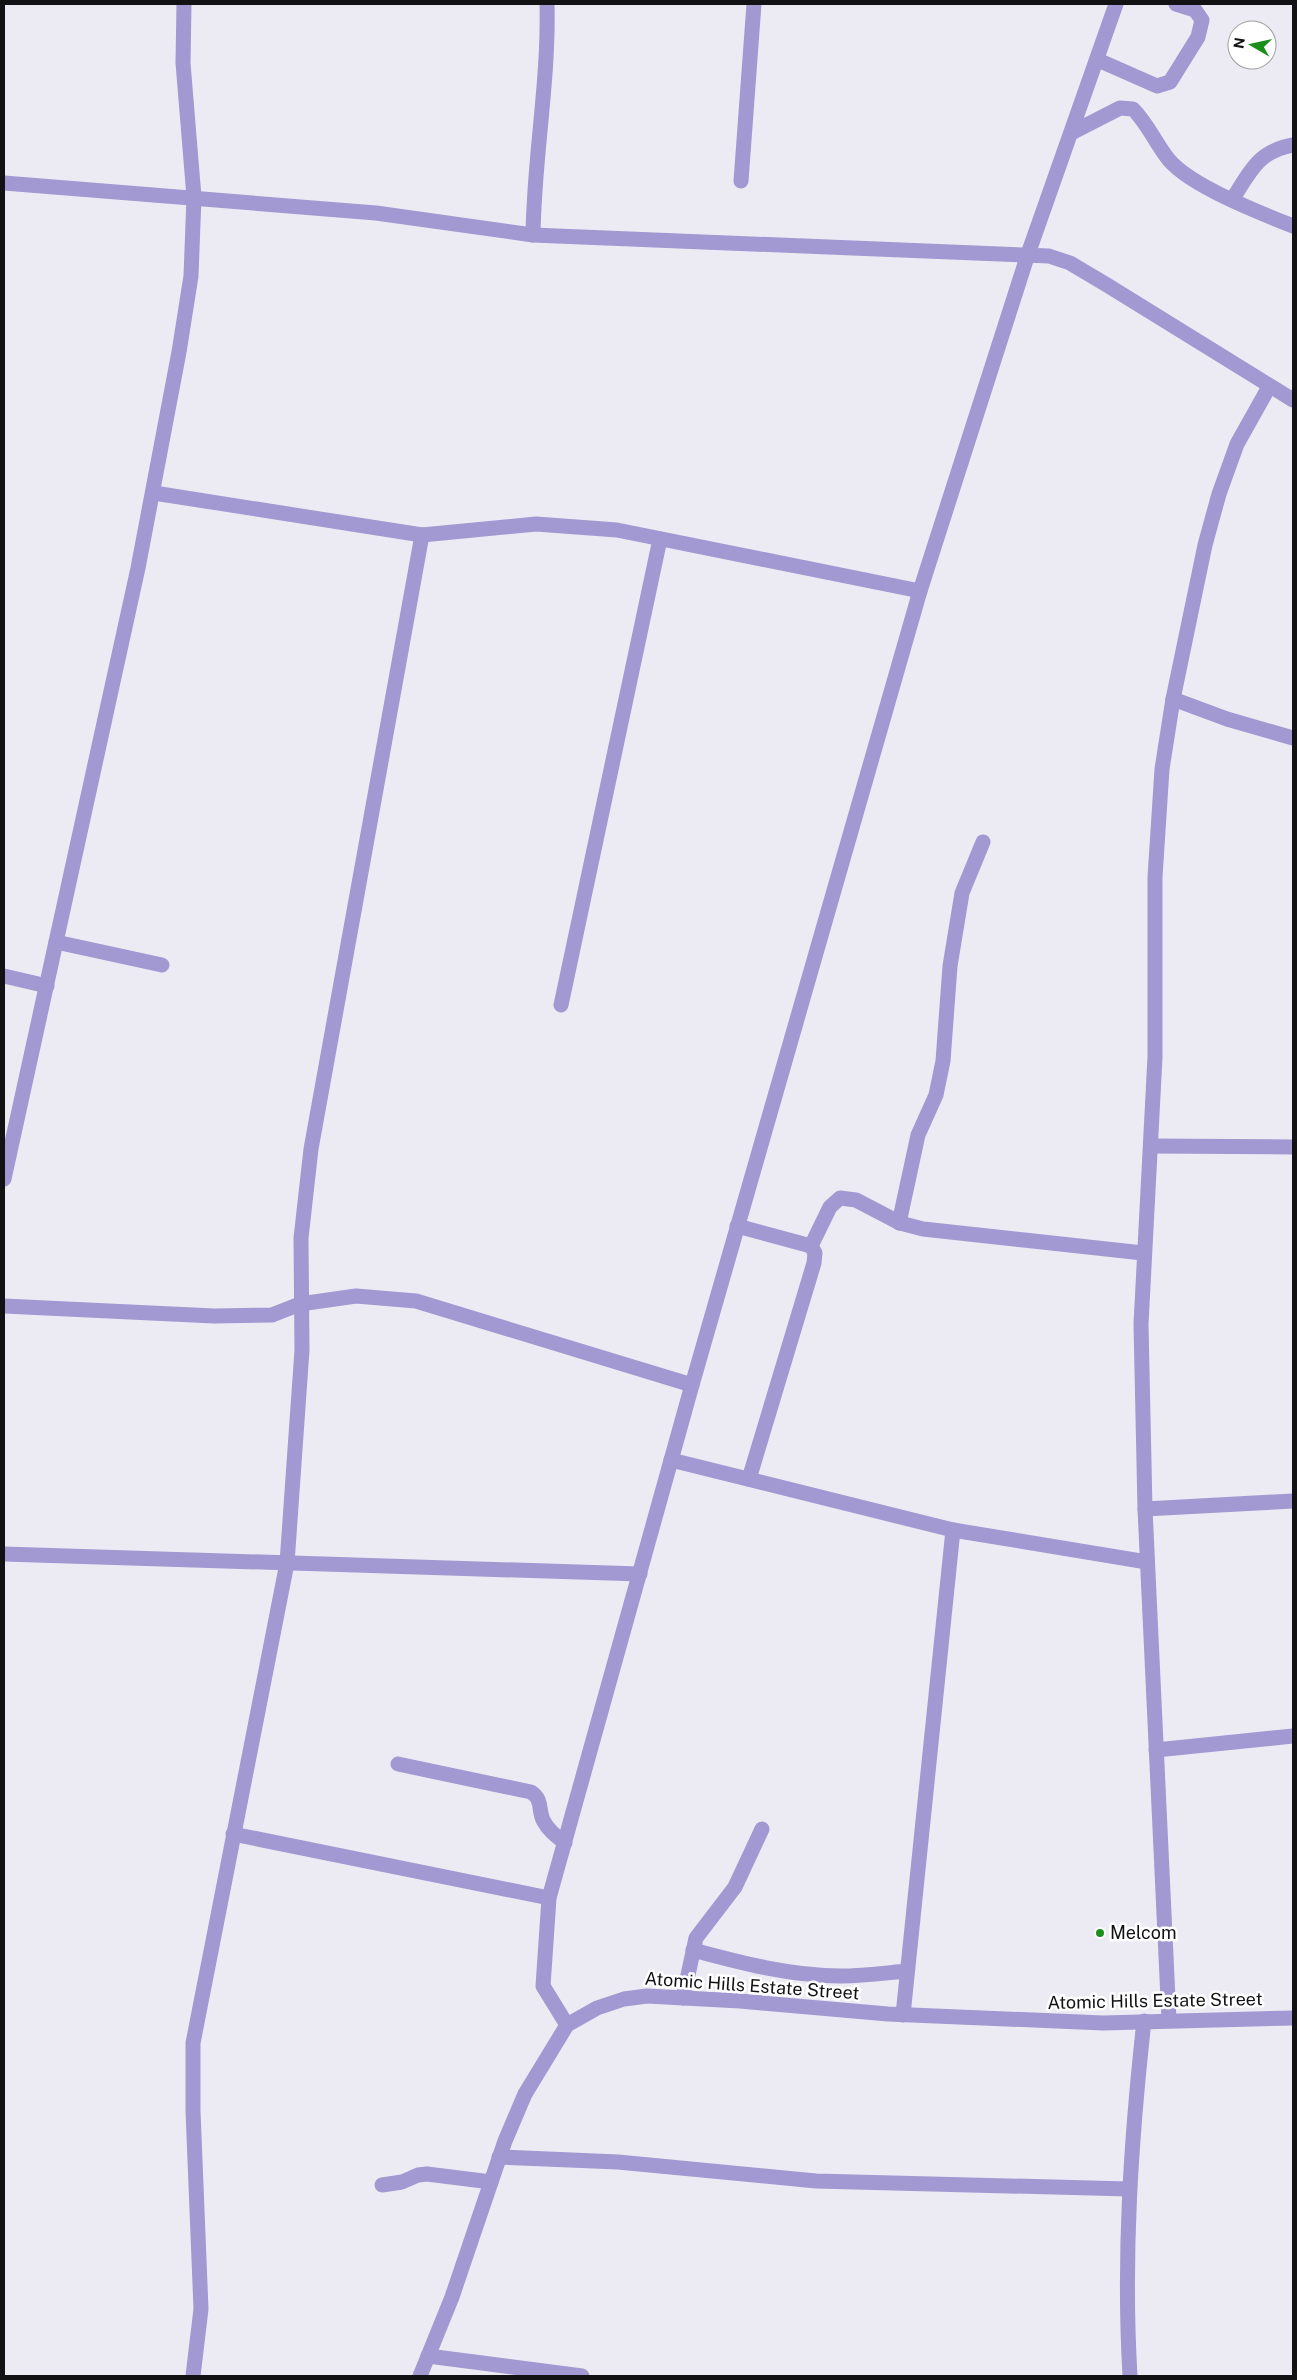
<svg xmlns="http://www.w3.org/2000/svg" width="1297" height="2380" viewBox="0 0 1297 2380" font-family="'Public Sans',sans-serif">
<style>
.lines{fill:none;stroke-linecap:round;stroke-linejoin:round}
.minor{stroke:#a298d2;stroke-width:15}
.poi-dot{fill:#1b8f1a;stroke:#fff;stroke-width:2}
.labels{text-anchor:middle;stroke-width:5;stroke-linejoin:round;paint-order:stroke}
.poi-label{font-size:18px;fill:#121114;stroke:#fff;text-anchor:start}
.street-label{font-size:18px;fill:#121114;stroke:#fff}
</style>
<rect width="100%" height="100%" fill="#ecebf3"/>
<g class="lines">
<g class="minor">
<path d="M1098,60L1157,86L1170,82L1198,37L1202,20L1195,10L1176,4"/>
<path d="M1073,132L1120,108L1133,109C1148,124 1156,144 1169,160C1191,186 1260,213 1293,226"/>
<path d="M741,181L754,4"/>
<path d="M4,183L376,213L533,235L1049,256L1070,263L1107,285L1293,400"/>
<path d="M1232,200C1250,172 1258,151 1293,145"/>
<path d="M533,235C534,157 549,81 547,4"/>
<path d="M154,493L422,535L536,524L617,530L920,591"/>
<path d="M1173,699L1227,719L1293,738"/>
<path d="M56,942L162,965"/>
<path d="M4,976L47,986"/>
<path d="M561,1005L660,539"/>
<path d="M1151,1146L1293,1147"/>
<path d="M4,1179L138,568L179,352L191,276L194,197L183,63L184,4"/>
<path d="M899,1223L918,1135L936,1095L943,1061L950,966L962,893L983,842"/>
<path d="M737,1226L811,1246L815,1253L814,1263L749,1479"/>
<path d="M811,1246L830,1207L840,1198L856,1200L900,1223L923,1229L1143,1253"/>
<path d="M4,1306L214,1316L272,1315L300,1304L356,1296L416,1301L692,1385"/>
<path d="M671,1460L953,1530L1147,1562"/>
<path d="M1145,1509L1293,1501"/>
<path d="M4,1554L640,1574"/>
<path d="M1156,1750L1293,1736"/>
<path d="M398,1764L531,1792C543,1800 538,1809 543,1820C548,1830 556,1836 565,1843"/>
<path d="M233,1834L549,1898"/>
<path d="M693,1950C741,1963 791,1976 841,1976C863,1976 885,1973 907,1971"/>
<path d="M683,1998L696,1938L735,1887L762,1829"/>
<path d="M903,2015L953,1530"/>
<path d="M1169,2020L1145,1509L1141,1324L1155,1057V877L1162,769L1173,699L1205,545L1219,494L1237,444L1269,387"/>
<path d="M567,2025L543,1986L549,1898L692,1385L920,591L1028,254L1116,4"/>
<path d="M499,2157L618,2162L816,2181L1129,2189"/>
<path d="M382,2185L402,2182L418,2175L427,2174L491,2182"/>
<path d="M428,2356L582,2376"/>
<path d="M193,2376L201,2309L193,2111V2043L287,1563L302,1350L301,1238L311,1149L422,535"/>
<path d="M420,2376L452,2297L505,2141L525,2094L567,2025L597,2008L624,1999L647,1996L740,2001L888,2014L1103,2023L1293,2018"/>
<path d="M1130,2376C1123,2257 1131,2139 1144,2021"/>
</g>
</g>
<circle class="poi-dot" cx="1100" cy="1933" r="5"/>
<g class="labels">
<g class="poi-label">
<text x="1110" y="1939">Melcom</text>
</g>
<g class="street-label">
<text transform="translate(752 1986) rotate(4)" y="6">Atomic Hills Estate Street</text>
<text transform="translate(1155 2001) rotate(-1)" y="6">Atomic Hills Estate Street</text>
</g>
</g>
<rect width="1297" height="2380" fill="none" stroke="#121114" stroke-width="10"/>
<g transform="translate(1252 45) rotate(279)"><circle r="24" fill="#ffffff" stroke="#a0a0a1"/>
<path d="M0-4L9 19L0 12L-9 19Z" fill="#1b8f1a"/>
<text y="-8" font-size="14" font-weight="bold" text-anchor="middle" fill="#121114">N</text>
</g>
</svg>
